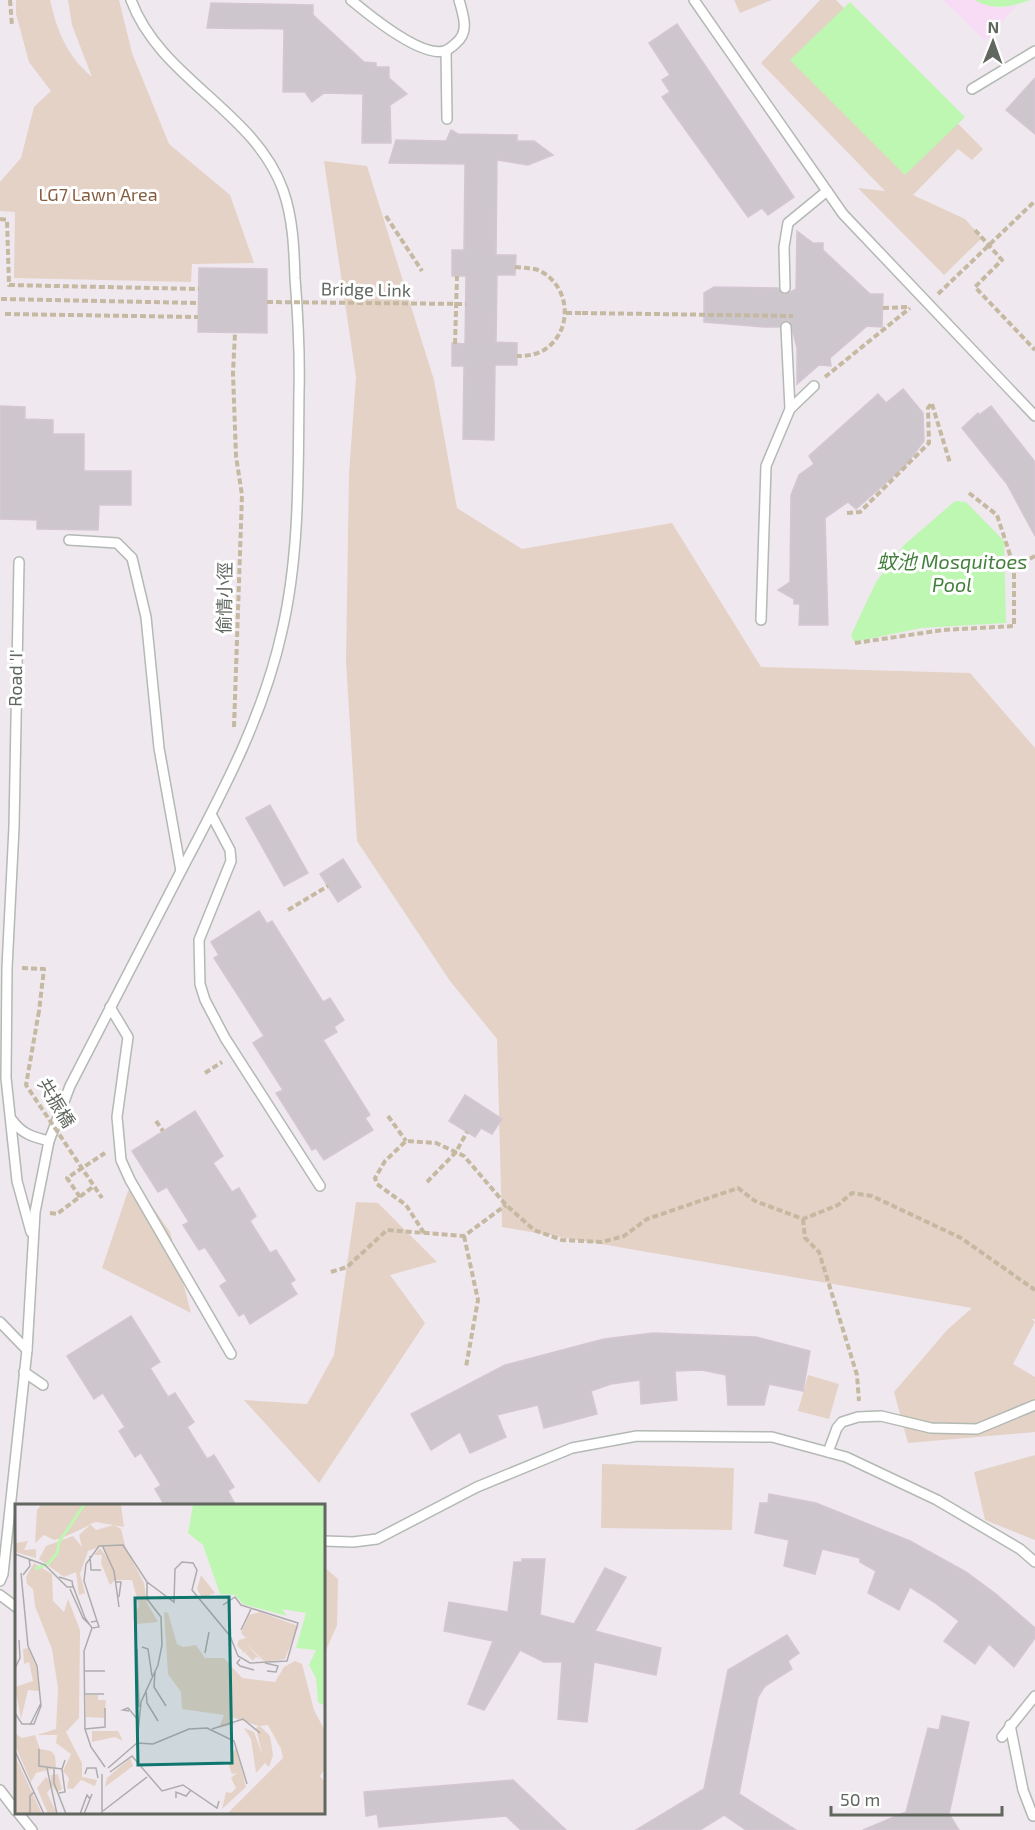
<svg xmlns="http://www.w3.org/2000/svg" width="1035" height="1830" viewBox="0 0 1035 1830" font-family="'Exo 2','Noto Sans TC',sans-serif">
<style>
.green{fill:#e4d2c7}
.sand{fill:#f8dbf4}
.water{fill:#bef7b1}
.building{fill:#cdc6cd;stroke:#d4c7d3;stroke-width:1.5}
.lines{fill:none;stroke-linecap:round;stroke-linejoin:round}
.lane-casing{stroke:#b3b9b3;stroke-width:12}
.path{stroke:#c5b9a1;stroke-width:4;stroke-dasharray:6 3;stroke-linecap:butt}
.lane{stroke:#fff;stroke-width:9}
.path-bridge{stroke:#c5b9a1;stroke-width:4;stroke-dasharray:6 3;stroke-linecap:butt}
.labels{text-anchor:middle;stroke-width:6;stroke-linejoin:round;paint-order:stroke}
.park-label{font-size:18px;fill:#855d3f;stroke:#fff}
.street-label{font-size:18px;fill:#60675f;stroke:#fff}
.water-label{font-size:20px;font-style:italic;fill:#447f3d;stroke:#fff}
.inset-river{fill:none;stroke:#bef7b1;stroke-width:3}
.inset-road{fill:none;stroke:#adacac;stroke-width:1.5}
.view{fill:#0f766e;fill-opacity:0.15;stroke:#0f766e;stroke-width:3}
.inset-edge{fill:none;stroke:#60675f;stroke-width:3}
</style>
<rect width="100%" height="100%" fill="#f0e8ef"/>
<g class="green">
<path d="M16,0H50C57,31 67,56 92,77L72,25L68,0H119L132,53L169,144L230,195L254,263L192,264L191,282L14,278L15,212L0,211V182L21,158L34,107L51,91L29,62L16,14Z"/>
<path d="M734,0H772L740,13Z"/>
<path d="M820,0H836L983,149L972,160L958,149L913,195L965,219L982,238L944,275L858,188L885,191L761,63Z"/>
<path d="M324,161L367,166L434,380L457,508L522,549L672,523L761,667L970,673L1035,748V1319H1032L1035,1322L1013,1364L1035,1377V1432L908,1443L894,1392L947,1330L972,1308L502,1227L497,1039L450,981L357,841L346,661L349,474L356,377Z"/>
<path d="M140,1189L170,1232L191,1313L102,1268L128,1191Z"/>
<path d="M356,1202L378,1203L437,1262L390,1275L425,1323L319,1483L244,1400L307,1404L334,1355Z"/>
<path d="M808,1375L839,1384L829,1419L798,1411Z"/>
<path d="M1035,1455V1540L985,1520L974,1472Z"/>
<path d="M602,1464L734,1468L732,1530L601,1528Z"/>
<path d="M324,1567L338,1579L337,1625L324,1655Z"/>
</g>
<path class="sand" d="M943,0H975L997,8L1016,6L986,41Z"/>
<g class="water">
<path d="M975,0H1030C1012,7 993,11 975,0Z"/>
<path d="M850,2L965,117L905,175L790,60Z"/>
<path d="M955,501L966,502L1004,541L1006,623L921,628L854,642L851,635L876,582L904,545Z"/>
</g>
<g class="building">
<path d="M211,3L313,5V15L364,62L376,63V67H389V78L407,94L390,105L391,143H362L363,94L324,93L312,102L305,92H283L284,29L207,28Z"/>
<path d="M677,24L794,197L768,215L762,208L748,217L662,97L670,92L662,80L670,75L649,43Z"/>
<path d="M1035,78V134L1006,110Z"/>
<path d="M451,130L458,134L517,135V141H534L553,155L528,165L497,160L496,255H516L515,275H497L496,342L517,343V365H495L494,440L463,439L464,366H452V343L465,344L466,276H452V250H464L465,164L389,163L396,140L446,141Z"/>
<path d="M797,231L813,243H823V250L870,294H883L882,327L867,326L830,358L831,366L819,365L797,384V348L790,321H783L779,327H764L704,322V293L714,287L778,288L785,295L796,289Z"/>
<path d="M199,268L267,269V333L198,332Z"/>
<path d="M903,389L923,413L924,441L905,466L856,509L848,502L825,518L828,625H799L800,604H794V599L778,590L790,582L791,495L799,475L814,464L809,456L878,394L886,403Z"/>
<path d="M0,406L25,407V419L53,420V434H84V471H131V505H99L98,530L37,529V520L0,519Z"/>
<path d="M991,406L1035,462V536L1007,484L962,428L978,413L979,415Z"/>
<path d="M270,805L308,873L284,886L246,818Z"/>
<path d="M343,859L361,887L338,902L320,874Z"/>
<path d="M259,911L267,924L272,921L323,1002L330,998L344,1020L334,1027L337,1032L323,1040L370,1115L365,1118L373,1130L324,1160L316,1148L312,1150L276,1093L283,1090L253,1043L264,1036L214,958L219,955L211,942Z"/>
<path d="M465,1095L502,1119L492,1134L481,1128L475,1137L449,1121Z"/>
<path d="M195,1111L223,1156L213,1163L232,1192L239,1188L256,1216L250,1221L270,1253L276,1250L295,1280L290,1283L297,1294L250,1324L244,1313L239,1316L220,1286L227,1281L205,1247L199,1250L183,1225L189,1222L167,1187L158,1192L132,1151Z"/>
<path d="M131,1316L160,1362L150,1368L168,1397L175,1393L194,1422L187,1427L207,1459L214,1455L234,1487L228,1491L236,1506H165L155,1489L161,1485L141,1453L135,1457L119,1431L125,1427L103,1393L94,1399L67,1356Z"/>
<path d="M653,1333L756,1337L810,1351L803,1391L769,1384L764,1405H728L726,1375L702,1370L675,1371L677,1400L641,1404L640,1380L611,1384L591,1391L597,1414L544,1428L538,1405L497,1415L506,1437L470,1453L460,1432L431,1450L411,1414L505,1365L604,1339Z"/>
<path d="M769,1494L816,1503L910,1541L966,1572L996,1594L1035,1628V1638L1014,1667L989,1644L975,1664L944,1641L959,1621L934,1602L910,1587L899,1610L868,1593L876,1571L860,1562V1558L822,1549L815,1574L784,1566L789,1540L755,1533L760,1503H768Z"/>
<path d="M522,1559H545L540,1615L574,1624L605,1568L626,1577L595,1631L661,1648L656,1675L594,1662L587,1722L558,1719L562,1662H544L520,1650L484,1710L468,1704L493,1641L444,1631L449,1602L508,1612L514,1562H522Z"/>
<path d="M787,1635L799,1653L788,1661L792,1669L765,1686L758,1697L739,1794L796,1830H746L724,1815L700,1830H636L704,1789L728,1670Z"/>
<path d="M942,1716L969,1722L949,1814L959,1830H863L906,1812L928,1728L939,1730Z"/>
<path d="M513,1780L566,1830H521L506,1816L379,1827L377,1814L366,1816L364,1792Z"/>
</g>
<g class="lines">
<defs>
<g id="lane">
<path d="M351,0C369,15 420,57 444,51C448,50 453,46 456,43C470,32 463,15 459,0"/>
<path d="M694,0L843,214L1035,416"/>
<path d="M446,51L447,119"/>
<path d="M972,89L1035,51"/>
<path d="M785,288L784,247L788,223L827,191"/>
<path d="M786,327L790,409"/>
<path d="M69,540L117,543L132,558L146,617L159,748L181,871"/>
<path d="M19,562L14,827L7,968L6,1078L17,1181L31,1232"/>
<path d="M761,620L766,466L790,409L814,386"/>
<path d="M211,814L230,850L231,861L199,940L200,984L205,1000L225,1038L320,1186"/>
<path d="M110,1007L128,1037L117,1117L121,1160L130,1180L231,1354"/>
<path d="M12,1120C22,1134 33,1137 49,1141"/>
<path d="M0,1322L27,1350"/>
<path d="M24,1372L43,1385"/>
<path d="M828,1452L837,1428L842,1422L858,1417L881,1416L931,1428L977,1429L1035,1405"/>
<path d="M324,1541L353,1542L377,1539L477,1487L572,1448L637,1436L772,1437L846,1457L937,1500L1020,1549L1035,1562"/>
<path d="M0,1581L3,1574L27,1350L35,1212L49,1141L70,1086C107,1015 143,944 180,873C221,795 263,718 282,631C300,553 298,472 299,392C300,354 298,316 295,278C294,248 293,218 283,190C255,111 160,79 131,0"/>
<path d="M0,1595L16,1607"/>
<path d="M1010,1725L1023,1790L1033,1816"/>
<path d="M1002,1737L1035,1696"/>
<path d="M0,1790L16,1811"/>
<path d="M19,1814L32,1830"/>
</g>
</defs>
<use href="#lane" class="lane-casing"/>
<g class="path">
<path d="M10,0L12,26"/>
<path d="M386,216L422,271"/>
<path d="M0,219L7,220L9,285L199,289"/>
<path d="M975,230L1002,260L975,287L1035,350"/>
<path d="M515,267C523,268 532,268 538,270C571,285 574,331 544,350C536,355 526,356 517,356"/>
<path d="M938,294L1035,201"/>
<path d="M1,299L198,303"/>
<path d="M883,308L909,307"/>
<path d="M566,313H582"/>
<path d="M5,314L198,317"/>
<path d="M455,344L457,276"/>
<path d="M825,377L910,308"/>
<path d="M932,404L950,463"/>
<path d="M969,493L997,515L1014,567L1035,556"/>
<path d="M847,513L860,512L929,443L928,408L932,403"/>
<path d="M855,643L943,630L1014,626V567"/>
<path d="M234,727L242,495L236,456L233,373L235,333"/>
<path d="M288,910L328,886"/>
<path d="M22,968L44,969L39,1011"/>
<path d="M205,1073L222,1062"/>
<path d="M388,1116L406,1141"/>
<path d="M156,1121L163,1131"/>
<path d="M427,1182L456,1152L467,1132"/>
<path d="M80,1197L67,1178L105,1153"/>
<path d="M50,1213L57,1214L94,1186"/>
<path d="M803,1219L805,1238L819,1252L857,1375L859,1401"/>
<path d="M424,1233L406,1205L377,1184L375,1178L385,1161L406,1141L436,1143L464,1156L506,1205L534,1230L562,1240L602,1242L624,1236L647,1219L738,1188L755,1201L803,1219L838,1205L852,1193L872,1196L961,1238L1035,1290"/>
<path d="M464,1236L478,1300L466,1367"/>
<path d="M331,1272L347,1267L387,1230L464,1236L506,1205"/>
</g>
<use href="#lane" class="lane"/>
<g class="path-bridge">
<path d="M267,302L466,304"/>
<path d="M582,313L793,316"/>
<path d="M39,1011L26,1085L102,1198"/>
</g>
</g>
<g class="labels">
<g class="park-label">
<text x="98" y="201">LG7 Lawn Area</text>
</g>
<g class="street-label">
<text transform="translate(366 290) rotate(1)" y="6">Bridge Link</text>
<text transform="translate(225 598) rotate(-89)" y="6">偷情小徑</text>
<text transform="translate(16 678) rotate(-89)" y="6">Road 'I'</text>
<text transform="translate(56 1103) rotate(59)" y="6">共振橋</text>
</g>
<g class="water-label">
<text x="952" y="569">蚊池 Mosquitoes<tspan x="952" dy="23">Pool</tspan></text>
</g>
</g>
<g transform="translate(15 1504)">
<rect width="310" height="310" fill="#f0e8ef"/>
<path d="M26,1H106L109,23L81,18L75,20L81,26L99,21L106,25L111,45L129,79L132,99L143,118L121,120L118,112L124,102L117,76H100L95,81L86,59L87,51H79L85,44L93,55L87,42L73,47L65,70L70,89L64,91L61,68L49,73L24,55L31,42L58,32L67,43L64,31L75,21L47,34L39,36L29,31L20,39L22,6ZM13,37L9,46L21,45V54L0,48V39ZM19,59L37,70L38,97L49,108L53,95L65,126L64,214L51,228L67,259V273L82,276L80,282L66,276L58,285L52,284L54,274L48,267L56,250L41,239L42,231H22L41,225L43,184L37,145L20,102L18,85L12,80L11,73ZM186,71L200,89L187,94L182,85ZM149,108L153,109L162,140L168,143L181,141L190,154H209L227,174L260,178L269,163L280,157L287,160L299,206L310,227V265L305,272L310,278V310H212L268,254L266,245L253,221L245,222L255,232L258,251L254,263L250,259L241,269L236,235L229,224L239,228L247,250L241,224L244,222L216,213L214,217L220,220L204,224L209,211L167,205L166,188L153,170ZM245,108L283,122L270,155L250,158L231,140L246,156L241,153L238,157L230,149L233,146L229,149L222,141L224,136L231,134L226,129L234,111ZM13,144L21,162L24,187L13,186L6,215L0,183L18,177L14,158L9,160L8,145ZM71,191H83V196H91L89,214L71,213ZM77,227H103L108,237L100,233L77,238ZM0,229L7,234L20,231L25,245L36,247L40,252L41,264L21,269L16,278L0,241ZM221,244L231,283L207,305L211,288L216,289L221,284L216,274L222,269L217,270L213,259L218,257L216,251ZM0,252L27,310H0ZM115,254L118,262L90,283L92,274ZM43,270L47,285L42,288L37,282L32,289L42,310H33L22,284L31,273L36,278V271Z" fill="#e4d2c7"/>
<path d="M178,1H310V202L303,198L301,174L294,161L301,146L281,144L291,109L267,105L272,112L228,100L220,91L205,90L188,41L173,29Z" fill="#bef7b1"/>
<path class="inset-river" d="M20,65L33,60L42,49L44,38L69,1"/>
<path class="inset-road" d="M87,41L99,67L104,103M0,50L30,61L52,83H58L57,77L44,73M75,52L76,66H86M8,71L15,62L14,54M101,78H106L104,93M58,82L70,114L77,124L84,123L82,117L76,118M55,85L68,114L75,121M82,117L69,77L71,60L84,42L108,41L132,78L159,98L160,65L167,58L178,59L182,66L177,86L215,132L223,152L235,159L272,157L283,119L226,101L220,93L208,101M77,124L69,147L70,225L76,243L90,263M226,126L236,105M127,143L133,145L137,172M122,145L124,203M190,149L194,128M225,155L222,159L225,162L239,166M250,159L263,162L261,168L252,167M0,164L5,154L4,136M69,167H90M140,168L139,183L151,202M131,186L132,199L143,217M69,190H89M114,207L108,206L113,204L124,217M0,209L7,220H19L26,202L22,162L13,142L6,69M15,221L26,199M70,225L90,223V204M197,225L228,215L245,229M122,239L126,198L143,161L147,141L146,113L132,95V78M24,245V262L47,265M0,247L29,310M32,264L42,310M93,264L122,239L138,240L174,225L192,224L219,237L232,280M39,265V279L51,310M95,268L117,252L147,287L168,281L202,304L204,297M70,270L72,264H81L83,274M87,270V310M44,289L50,288L47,265L50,256M161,294V288L171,292L176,286M88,307L132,273M15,310V292L19,288M65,310L72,291L75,295M69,310L77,290"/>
<path class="view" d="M214,93L217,259L123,261L120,94Z"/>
<rect width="310" height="310" class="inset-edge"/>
</g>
<g transform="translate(993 42) rotate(1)" stroke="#ffffff" stroke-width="4.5" paint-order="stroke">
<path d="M0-4.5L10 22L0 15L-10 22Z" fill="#60675f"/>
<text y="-9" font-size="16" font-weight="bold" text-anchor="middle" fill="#60675f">N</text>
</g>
<path d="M831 1806v9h171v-9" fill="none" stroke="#60675f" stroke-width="3"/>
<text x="840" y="1806" font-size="18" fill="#60675f" stroke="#ffffff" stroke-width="4.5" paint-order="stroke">50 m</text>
</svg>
